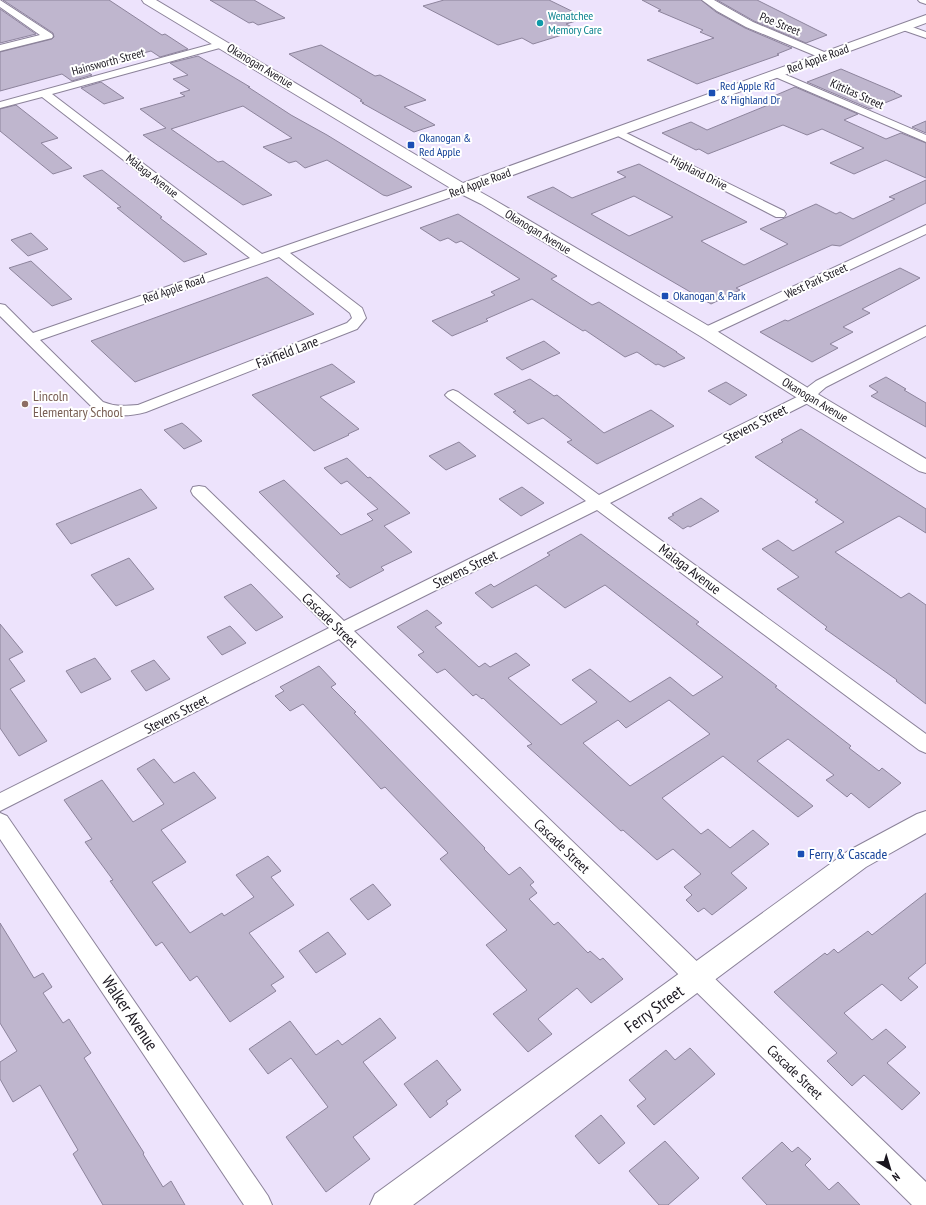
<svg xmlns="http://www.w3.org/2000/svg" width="926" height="1205" viewBox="0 0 926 1205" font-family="'PT Sans Narrow',sans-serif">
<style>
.building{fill:#bfb6ce;stroke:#8d849c;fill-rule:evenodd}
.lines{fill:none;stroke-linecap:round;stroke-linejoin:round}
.minor-casing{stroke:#8b8299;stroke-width:2}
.tertiary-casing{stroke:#8b8299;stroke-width:2}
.secondary-casing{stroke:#8b8299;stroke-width:2}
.minor{fill:#fff;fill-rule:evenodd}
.tertiary{fill:#fff;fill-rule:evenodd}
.secondary{fill:#fff;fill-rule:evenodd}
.culture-dot{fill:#0f9aa8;stroke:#fff;stroke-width:1.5}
.transit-dot{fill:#1a4fb4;stroke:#fff;stroke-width:1.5}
.education-dot{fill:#8d6e63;stroke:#fff;stroke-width:1.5}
.labels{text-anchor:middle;stroke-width:4;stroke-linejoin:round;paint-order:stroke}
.far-culture-label{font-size:12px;fill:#0d838f;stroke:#fff;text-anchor:start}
.far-street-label{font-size:12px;fill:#19151e;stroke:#fff}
.far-transit-label{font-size:12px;fill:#164399;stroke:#fff;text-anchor:start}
.street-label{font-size:14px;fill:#19151e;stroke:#fff}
.education-label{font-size:14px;fill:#785e54;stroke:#fff;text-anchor:start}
.transit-label{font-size:14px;fill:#164399;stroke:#fff;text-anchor:start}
.near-street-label{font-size:17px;fill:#19151e;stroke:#fff}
</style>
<rect width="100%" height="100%" fill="#ede3fc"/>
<g class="building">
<path d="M3,0H109L162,35L165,34L188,49L160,57L151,51L83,69L92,75L72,81L62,74L0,91V52L52,39L54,37L53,33Z"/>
<path d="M210,0H254L285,18L258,25L253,22L249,23Z"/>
<path d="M444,0H549L586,18L566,24L578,30L533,44L522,38L498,45L423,6Z"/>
<path d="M642,0H701L716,12L745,28L792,48L777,54L779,55L697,84L647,60L714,38L700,32L703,30L658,11L661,10Z"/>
<path d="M717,0H757L827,35L806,43L754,21Z"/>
<path d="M0,9L36,34L0,43Z"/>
<path d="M321,45L375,76L380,75L426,100L404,107L435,125L414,132L362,103H364L360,101L362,100L289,54Z"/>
<path d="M198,56L250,87H248L291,115L327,135L412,187L387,196L383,195L327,160L305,168L296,161L289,163L263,147L292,138L243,106L171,129L218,162L223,161L272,195L243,205L143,135L166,128L140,109L185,96L180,93L190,90L173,79L188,75L170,63Z"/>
<path d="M841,69L895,92H894L902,96L870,109L807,82Z"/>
<path d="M101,82L124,98L104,104L81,88Z"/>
<path d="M795,87L858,114L844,120L886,139L901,133L926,143V178L886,160L854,174L830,163L864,148L822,129L807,135L783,125L708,154L699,149L696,150L662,133L691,122L707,130L768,105L763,102L771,99L769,98Z"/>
<path d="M16,105L58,138L41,143L72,168L53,174L0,131V109Z"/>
<path d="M926,121V133L912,127Z"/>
<path d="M639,164L747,222L701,241L744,265L788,244L760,229L816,204L836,214L840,212L853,219L895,199L889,197L926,180V203L840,246L832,245L736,288L740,290L711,304L527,197L553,187L572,198L626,177L617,172ZM634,196L673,217L629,236L591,214Z"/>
<path d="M102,170L162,217L160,218L207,254L184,262L117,208L121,207L83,176Z"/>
<path d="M458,214L557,276L551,279L592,305L599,302L677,352H676L685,358L664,367L658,364L656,365L637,352L625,357L585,330L583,331L532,299L486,319L488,321L452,336L432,321L495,295L491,292L520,279L461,241L456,243L448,238L440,241L420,228Z"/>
<path d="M31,233L48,249L28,256L11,240Z"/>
<path d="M31,261L72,299L52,306L9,268Z"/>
<path d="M900,268L920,278L862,309L870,313L843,327L853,332L830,344L838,348L812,362L760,332L785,320L788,321Z"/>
<path d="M267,277L314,314L135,382L91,341Z"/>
<path d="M544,341L560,353L522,370L506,358Z"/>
<path d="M332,364L355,382L320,397L359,429L348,434L349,435L314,451L252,395Z"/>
<path d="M886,377L906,389L904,390L926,403V427L871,396L878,392L869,386Z"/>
<path d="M530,379L554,396L557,395L604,433L651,410L674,426L597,464L567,442L572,440L543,418L528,424L513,412L516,411L494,394Z"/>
<path d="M726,382L747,395L730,405L708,391Z"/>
<path d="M182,423L187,427L202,441L184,449L164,430Z"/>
<path d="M801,429L926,509V533L899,516L835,552L901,598L909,593L926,605V704L896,681L897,680L825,629L827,627L777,589L799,577L762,549L778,540L793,551L844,522L815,502L818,500L755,457L783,442L781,440Z"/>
<path d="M459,442L476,456L446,470L429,456Z"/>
<path d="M347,458L368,478L370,477L410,513L384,526L412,552L381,567L384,570L350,588L336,576L340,574L259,492L284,480L341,535L373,520L367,514L378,509L347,481L341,484L324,468Z"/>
<path d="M522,487L544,503L521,516L499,499Z"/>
<path d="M141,489L157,508L71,544L56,524Z"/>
<path d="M701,498L719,511L690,527L688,526L683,529L668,518L674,515L672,514Z"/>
<path d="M581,534L699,622L696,624L777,686L775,687L851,746L849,748L879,771L882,768L901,783L869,808L851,793L847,797L826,780L834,775L788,739L757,761L813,806L798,817L723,756L662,798L701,834L708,829L730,848L753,830L769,844L731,873L747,888L712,915L704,908L698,912L686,900L692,895L684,887L701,874L673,849L657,860L623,830L621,831L527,746L532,744L483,698L482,699L476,694L473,696L445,669L437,673L418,655L424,652L397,627L427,610L442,623L435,627L479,667L485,663L490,667L516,653L530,665L508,678L561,725L597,702L572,680L590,669L630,702L670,677L693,696L723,677L605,585L565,608L536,585L492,608L475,593L491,584L494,587L550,555L547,553ZM669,700L710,734L630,786L583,743L618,720L626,728Z"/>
<path d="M129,558L154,589L116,606L91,575Z"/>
<path d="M251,584L283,617L256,631L224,597Z"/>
<path d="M0,624L23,652L9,659L25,681L10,689L47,741L19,756L0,728Z"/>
<path d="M230,626L246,643L222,655L207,637Z"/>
<path d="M95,658L111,679L81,693L66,671Z"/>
<path d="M154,660L170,679L146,691L131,671Z"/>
<path d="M319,666L336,684L331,687L356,712L354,713L485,848L484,849L509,875L520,867L534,882L530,885L537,893L529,899L554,925L558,922L588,953L590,951L600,960L603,958L623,979L591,1003L577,988L538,1019L552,1034L528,1052L493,1014L527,990L486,945L507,930L440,859L448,853L385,787L381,789L303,704L290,711L275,696L284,691L280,687Z"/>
<path d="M154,759L174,783L194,772L216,798L161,830L186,862L152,882L190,933L222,913L224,916L254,897L236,875L268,856L281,871L271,877L294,905L249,933L284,977L271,985L276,991L230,1022L197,976L190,981L162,942L156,946L110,881L113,880L85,842L92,839L64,800L102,780L133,822L164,804L137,769Z"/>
<path d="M373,884L391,905L368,920L350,899Z"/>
<path d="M926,893V963L908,978L918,987L901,1001L882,984L844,1013L872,1040L886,1029L906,1047L887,1063L920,1093L902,1110L864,1075L852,1086L827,1061L837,1053L774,992L825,953L827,955L834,949L838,953L868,931L872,935Z"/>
<path d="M0,923L34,978L43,973L52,987L43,993L63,1023L69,1019L91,1053L84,1058L144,1153L143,1154L163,1187L171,1181L185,1205H103L73,1154L78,1150L40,1085L13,1102L0,1079V1062L17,1051L0,1023Z"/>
<path d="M328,932L346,954L316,973L299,951Z"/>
<path d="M380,1018L396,1038L363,1062L397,1105L353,1137L370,1159L326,1192L286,1137L328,1107L291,1058L268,1074L249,1049L290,1021L316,1055L338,1040L342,1045Z"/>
<path d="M690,1048L715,1074L654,1125L637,1106L646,1099L629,1080L666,1050L675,1060Z"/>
<path d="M437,1060L461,1090L446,1101L448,1104L430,1118L404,1084Z"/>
<path d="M601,1115L625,1143L599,1164L575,1136Z"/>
<path d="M665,1141L699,1178L668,1205H659L629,1171Z"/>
<path d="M782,1142L792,1152L798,1147L811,1159L805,1165L829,1190L838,1182L860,1205H767L742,1178Z"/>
</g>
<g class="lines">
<defs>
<g id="minor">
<path d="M0,0L52,34L53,36L52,38L0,51V45L40,35L0,7Z"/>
<path d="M702,0H714L753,22L829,54L830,56L825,59L821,58L746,27L717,11Z"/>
<path d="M918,0H926V4L920,2Z"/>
<path d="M904,24L926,32V38L900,29L899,27Z"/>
<path d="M223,41L228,44L227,46L52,94L262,254L458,186H466L468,189L466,192L290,253L362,308L366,318L357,329L146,412C128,417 109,417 93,408L0,316V304L5,305L33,333L250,258L42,97L0,108V102ZM279,257L350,313L352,318L347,323L138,405C126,406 115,407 103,402L40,340Z"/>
<path d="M777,71L926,135V142L773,76L772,74Z"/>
<path d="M618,129L784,211L786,214L784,217H776L614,134L612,132L614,130Z"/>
<path d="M926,225V234L711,335L706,336L701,335L699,332L701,329Z"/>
<path d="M926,326V336L826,387L819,393L814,400L610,503L926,734V753L919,750L597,510L354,631L926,1182V1205H912L339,639L0,811V793L329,628L193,495L191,491L193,487L199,486L205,487L344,621L586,501L448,398L445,395L448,392L453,390L458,392L599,495L803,394L808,387L816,381Z"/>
<path d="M0,813L7,816L268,1196L272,1205H244L0,839Z"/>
</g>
<path id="tertiary" d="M142,0H156L463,183L926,15V23L475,189L491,198L712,328L816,393L926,459V473L919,471L802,401L700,336L481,204L457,192L144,3Z"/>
<path id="secondary" d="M926,811V833L866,867L413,1205H370L375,1194L848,851L917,814Z"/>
</defs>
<use href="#minor" class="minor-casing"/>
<use href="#tertiary" class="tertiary-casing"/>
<use href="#secondary" class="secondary-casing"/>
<use href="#minor" class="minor"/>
<use href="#tertiary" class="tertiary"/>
<use href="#secondary" class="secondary"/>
</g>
<circle class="culture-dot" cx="540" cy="23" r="4"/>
<g class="transit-dot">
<rect x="708" y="89" width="8" height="8" rx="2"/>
<rect x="407" y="141" width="8" height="8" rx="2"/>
<rect x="661" y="292" width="8" height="8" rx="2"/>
<rect x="797" y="850" width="8" height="8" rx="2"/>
</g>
<circle class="education-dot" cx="25" cy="404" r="4"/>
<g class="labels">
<g class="far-culture-label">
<text x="548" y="20">Wenatchee<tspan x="548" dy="14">Memory Care</tspan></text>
</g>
<g class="far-street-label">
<text transform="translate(780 24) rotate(22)" y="4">Poe Street</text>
<text transform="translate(818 59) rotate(-20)" y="4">Red Apple Road</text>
<text transform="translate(108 62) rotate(-15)" y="4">Hainsworth Street</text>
<text transform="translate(260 66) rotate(31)" y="4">Okanogan Avenue</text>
<text transform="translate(857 94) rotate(24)" y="4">Kittitas Street</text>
<text transform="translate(699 173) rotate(27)" y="4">Highland Drive</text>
<text transform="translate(152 176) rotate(38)" y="4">Malaga Avenue</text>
<text transform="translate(480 183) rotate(-20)" y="4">Red Apple Road</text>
<text transform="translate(538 232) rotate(31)" y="4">Okanogan Avenue</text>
<text transform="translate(816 281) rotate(-25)" y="4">West Park Street</text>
<text transform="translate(174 289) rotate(-19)" y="4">Red Apple Road</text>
<text transform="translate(815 400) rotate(31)" y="4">Okanogan Avenue</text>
</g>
<g class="far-transit-label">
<text x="720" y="90">Red Apple Rd<tspan x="720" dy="14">&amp; Highland Dr</tspan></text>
<text x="419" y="142">Okanogan &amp;<tspan x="419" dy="14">Red Apple</tspan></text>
<text x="673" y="300">Okanogan &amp; Park</text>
</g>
<g class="street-label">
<text transform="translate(287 352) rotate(-21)" y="5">Fairfield Lane</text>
<text transform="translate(755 424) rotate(-27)" y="5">Stevens Street</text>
<text transform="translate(465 569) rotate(-26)" y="5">Stevens Street</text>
<text transform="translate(690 569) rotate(37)" y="5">Malaga Avenue</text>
<text transform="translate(330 620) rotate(44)" y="5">Cascade Street</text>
<text transform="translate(176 714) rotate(-27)" y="5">Stevens Street</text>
<text transform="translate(562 846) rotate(44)" y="5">Cascade Street</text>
<text transform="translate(795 1072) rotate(44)" y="5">Cascade Street</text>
</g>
<g class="education-label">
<text x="33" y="401">Lincoln<tspan x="33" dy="16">Elementary School</tspan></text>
</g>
<g class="transit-label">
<text x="809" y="859">Ferry &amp; Cascade</text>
</g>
<g class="near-street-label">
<text transform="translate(654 1009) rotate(-36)" y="6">Ferry Street</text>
<text transform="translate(130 1013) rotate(56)" y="6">Walker Avenue</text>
</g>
</g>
<g transform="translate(890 1169) rotate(142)" stroke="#ffffff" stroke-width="3" paint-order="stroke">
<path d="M0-3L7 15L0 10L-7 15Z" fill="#19151e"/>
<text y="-6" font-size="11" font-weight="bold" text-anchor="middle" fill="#19151e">N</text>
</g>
</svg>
